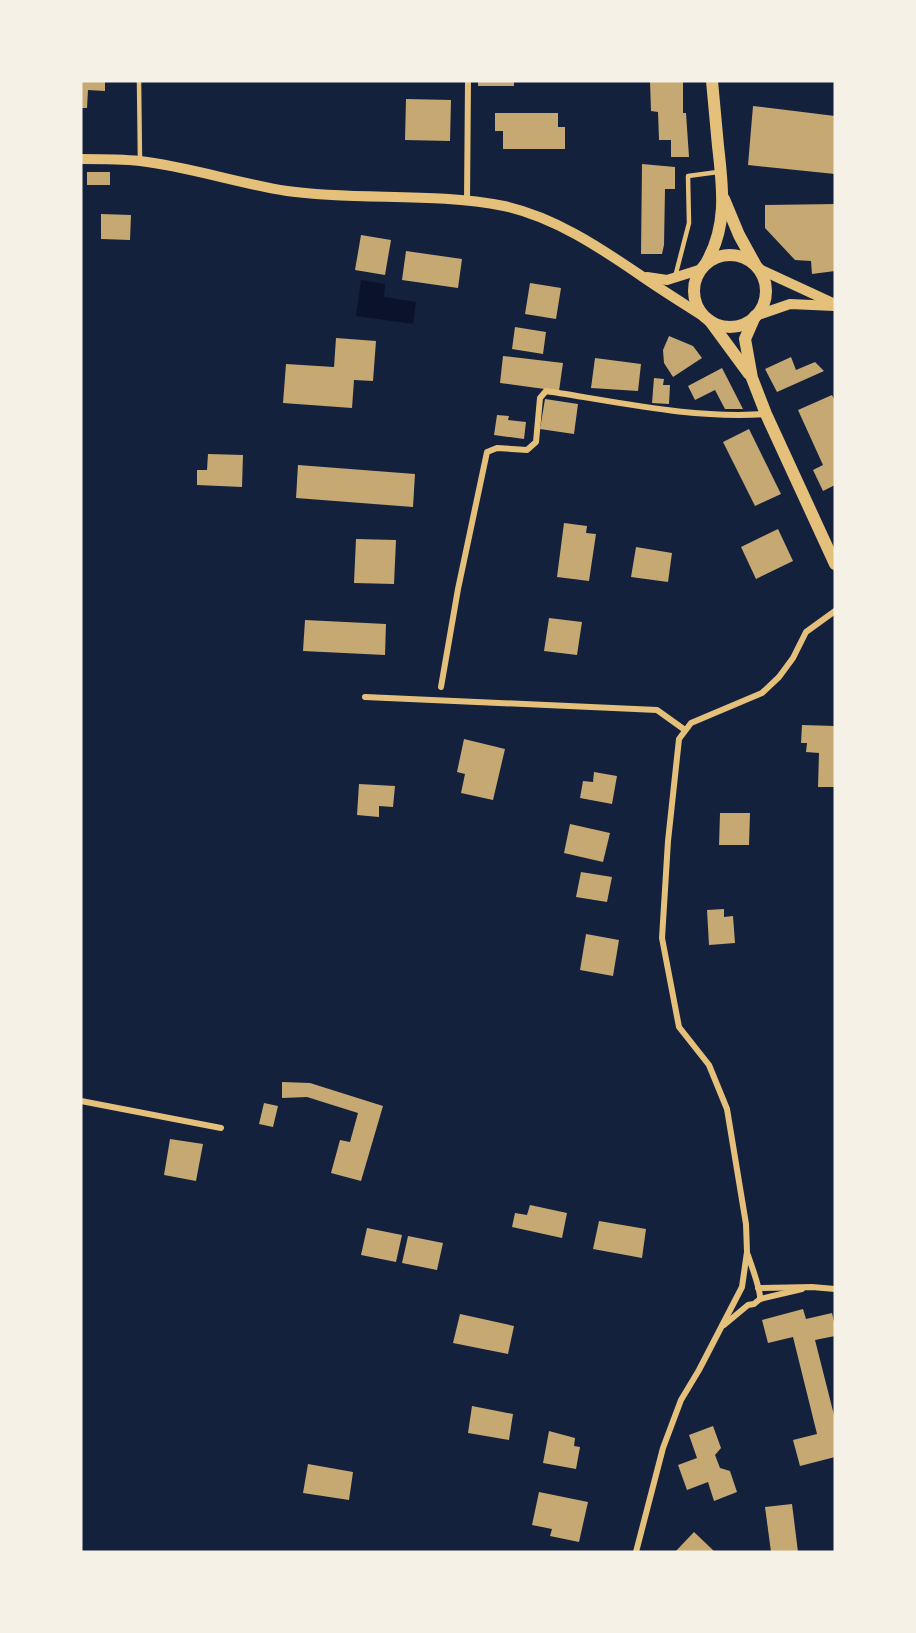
<svg xmlns="http://www.w3.org/2000/svg" width="916" height="1633" viewBox="0 0 916 1633" font-family="Manrope,sans-serif">
<style>
.water{fill:#0b132b}
.building{fill:#c6a872}
.lines{fill:none;stroke-linecap:round;stroke-linejoin:round}
.service{stroke:#e5c07b;stroke-width:4.5}
.minor{stroke:#e5c07b;stroke-width:6}
.tertiary{stroke:#e5c07b;stroke-width:10}
.secondary{stroke:#e5c07b;stroke-width:12}
</style>
<rect width="100%" height="100%" fill="#14213d"/>
<path class="water" d="M361,280L385,284L384,297L416,302L413,324L356,316Z"/>
<g class="building">
<path d="M81,81H105V91L88,90L87,108H81Z"/>
<rect x="478" y="81" width="36" height="5"/>
<path d="M650,81H683V113H686L689,157H671V140H659L658,112L651,111Z"/>
<path d="M406,99L451,100L450,141L405,140Z"/>
<path d="M753,106L835,116V174L748,165Z"/>
<path d="M495,113H558V127H565V149H503V131H495Z"/>
<path d="M642,164L675,167V189H665L664,245L662,254H641Z"/>
<rect x="87" y="172" width="23" height="13"/>
<path d="M835,204V271L812,274L811,261L795,260L765,228V205Z"/>
<path d="M101,214L131,215L130,240L101,239Z"/>
<path d="M361,235L391,240L385,275L355,270Z"/>
<path d="M406,251L462,259L458,288L402,280Z"/>
<path d="M530,283L561,288L556,319L525,314Z"/>
<path d="M515,327L546,332L543,354L512,349Z"/>
<path d="M669,336L693,346L702,358L673,377L664,363L663,350Z"/>
<path d="M336,338L376,341L373,381L354,380L352,408L283,403L286,364L334,367Z"/>
<path d="M503,356L563,363L559,391L500,383Z"/>
<path d="M791,357L796,370L815,362L824,371L777,392L765,369Z"/>
<path d="M595,358L641,364L638,391L591,388Z"/>
<path d="M722,368L743,409H725L715,390L695,400L688,386Z"/>
<path d="M654,378L664,379L663,385H670L669,404L652,403Z"/>
<path d="M832,395L835,401V485L823,491L813,470L823,465L798,410Z"/>
<path d="M545,399L578,404L574,434L540,429Z"/>
<path d="M497,415L509,416L508,420L526,422L524,439L494,435Z"/>
<path d="M749,429L781,494L755,506L723,442Z"/>
<path d="M208,454L243,455L242,487L197,485V470H207Z"/>
<path d="M298,465L415,474L413,507L296,498Z"/>
<path d="M564,523L587,526L586,533L596,534L589,581L557,577Z"/>
<path d="M778,529L793,561L756,579L741,547Z"/>
<path d="M356,539L396,540L394,584L354,583Z"/>
<path d="M636,547L672,553L668,582L631,577Z"/>
<path d="M549,618L582,622L577,655L544,651Z"/>
<path d="M305,620L386,624L385,655L303,651Z"/>
<path d="M802,725L835,726V787H818L819,753L806,752L807,743H801Z"/>
<path d="M464,739L505,749L493,800L461,793L465,774L457,772Z"/>
<path d="M594,772L617,776L612,804L580,798L583,781L593,782Z"/>
<path d="M359,784L395,786L393,807L379,806V817L357,815Z"/>
<path d="M720,813H750L749,845H719Z"/>
<path d="M570,824L610,833L603,862L564,853Z"/>
<path d="M581,872L612,877L607,902L576,897Z"/>
<path d="M724,909V917L733,916L735,943L709,945L707,910Z"/>
<path d="M586,934L619,940L613,976L580,970Z"/>
<path d="M282,1082L310,1083L383,1106L361,1181L331,1173L340,1140L350,1142L358,1113L307,1097L282,1098Z"/>
<path d="M264,1103L278,1106L273,1127L259,1124Z"/>
<path d="M170,1139L203,1144L196,1181L164,1175Z"/>
<path d="M530,1205L567,1213L562,1238L512,1227L515,1213L527,1215Z"/>
<path d="M599,1221L646,1229L642,1258L593,1249Z"/>
<path d="M367,1228L402,1235L396,1262L361,1255Z"/>
<path d="M408,1236L443,1243L437,1270L402,1263Z"/>
<path d="M803,1309L806,1319L832,1313L835,1326V1336L815,1340L835,1419V1457L800,1466L793,1440L817,1434L793,1337L768,1343L762,1320Z"/>
<path d="M460,1314L514,1326L508,1354L453,1343Z"/>
<path d="M472,1406L513,1414L509,1440L468,1433Z"/>
<path d="M713,1426L721,1448L715,1455L720,1468L730,1471L737,1492L714,1501L708,1482L687,1490L678,1465L697,1458L689,1435Z"/>
<path d="M549,1431L575,1438L574,1446L580,1447L576,1469L543,1463Z"/>
<path d="M308,1464L353,1472L349,1500L303,1493Z"/>
<path d="M539,1492L588,1502L579,1542L550,1536L552,1529L532,1525Z"/>
<path d="M792,1504L798,1552H771L765,1507Z"/>
<path d="M694,1532L715,1552H675Z"/>
</g>
<g class="lines">
<g class="service">
<path d="M139,81L140,161"/>
<path d="M675,277L689,223L688,176L718,172"/>
</g>
<g class="minor">
<path d="M467,202L468,81"/>
<path d="M441,687L458,589L487,452L497,448L527,450L536,442L540,398L546,391C619,402 691,419 766,414"/>
<path d="M365,697L657,710L685,730"/>
<path d="M81,1101L221,1128"/>
<path d="M758,1288L812,1287L835,1289"/>
<path d="M760,1299L802,1289"/>
<path d="M724,1325L748,1305L754,1304L760,1299C761,1290 751,1265 748,1255"/>
<path d="M636,1552L663,1448L681,1400L699,1370L742,1287L747,1252L746,1224L727,1109L709,1065L679,1027L662,938L668,841L679,739L691,723L762,693L779,677L793,658L806,632L835,611"/>
</g>
<g class="tertiary">
<path d="M81,159C100,159 121,159 140,161C190,167 237,183 287,191C358,201 433,192 504,206C554,217 599,247 640,275C663,291 686,305 709,320"/>
<path d="M757,268L835,304"/>
<path d="M647,277L667,280L702,269"/>
<path d="M755,316L790,304L834,306"/>
</g>
<g class="secondary">
<path d="M724,199L739,235L755,264"/>
<circle cx="730" cy="291" r="36"/>
<path d="M705,265C728,227 723,189 718,146C716,125 714,103 712,81"/>
<path d="M755,316L745,339L752,378L766,414L835,564"/>
<path d="M710,321L749,374"/>
</g>
</g>
<rect width="916" height="1633" fill="none" stroke="#f6f1e7" stroke-width="165"/>
</svg>
